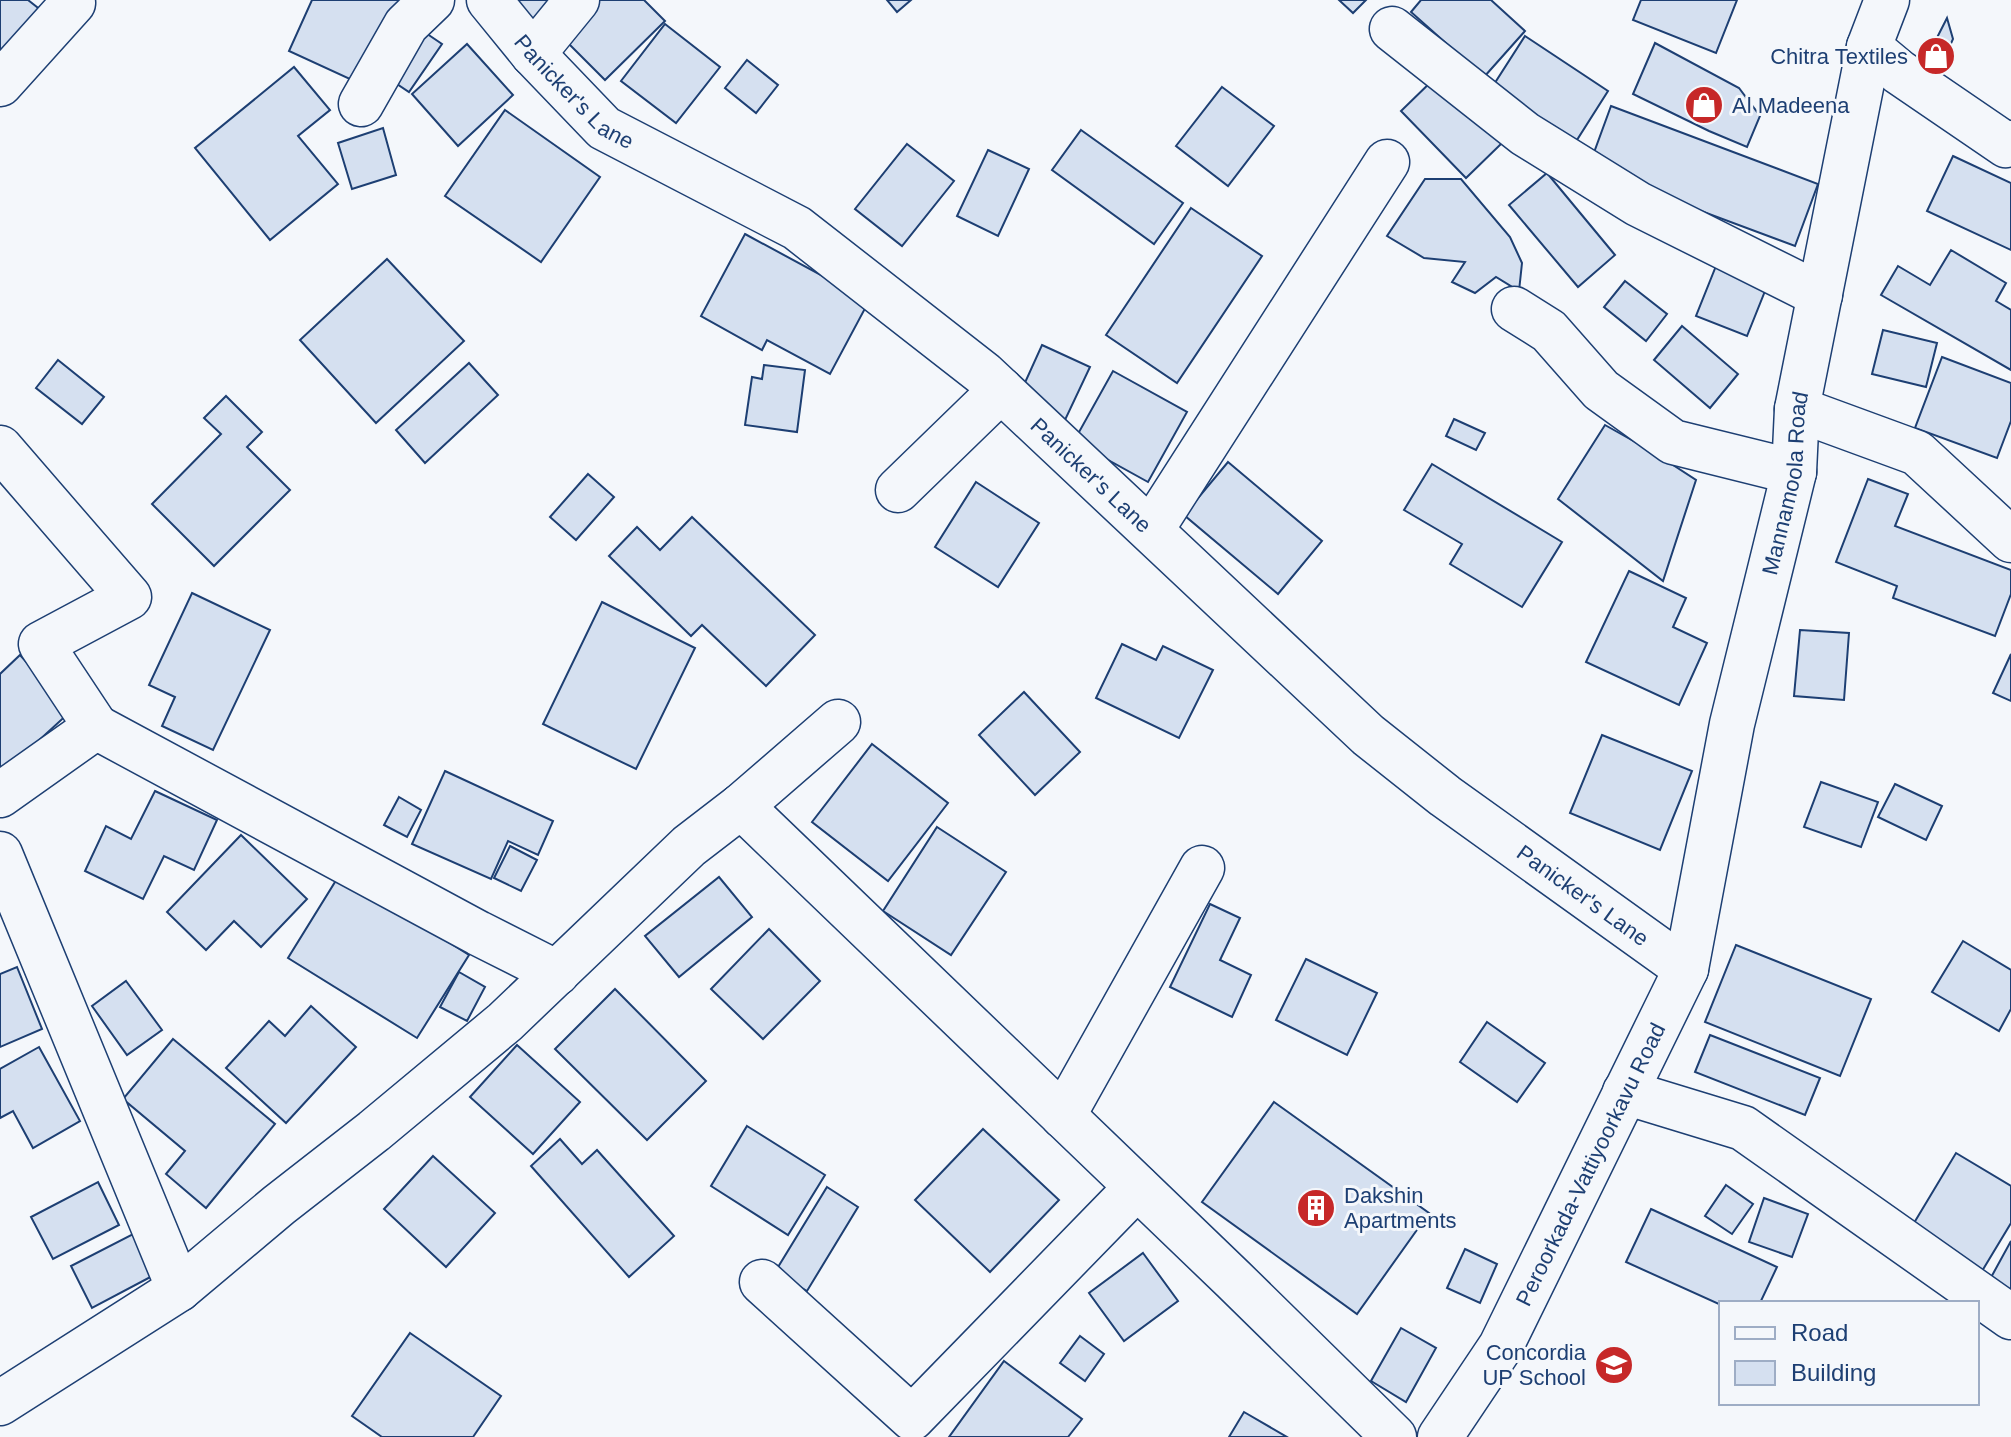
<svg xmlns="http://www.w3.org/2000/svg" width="2011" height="1437" viewBox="0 0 2011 1437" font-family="Helvetica,sans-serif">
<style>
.building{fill:#d5e0f0;stroke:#1d3f73;stroke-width:2}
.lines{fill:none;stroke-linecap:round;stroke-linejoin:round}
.street-casing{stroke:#1d3f73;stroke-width:47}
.secondary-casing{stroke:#1d3f73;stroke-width:47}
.street{stroke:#f4f7fb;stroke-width:44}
.secondary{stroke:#f4f7fb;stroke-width:44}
.labels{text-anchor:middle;stroke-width:6;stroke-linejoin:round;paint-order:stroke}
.poi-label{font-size:22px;fill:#1d3f73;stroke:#f4f7fb;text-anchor:end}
.street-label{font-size:22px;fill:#1d3f73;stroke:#f4f7fb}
</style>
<rect width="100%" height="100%" fill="#f4f7fb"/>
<g class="building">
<path d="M0,0H28L47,15L13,59L0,49Z"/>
<path d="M312,0H404L365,86L289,51Z"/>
<path d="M511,0H552L534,20Z"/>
<path d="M589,0H644L665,21L605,80L557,32Z"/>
<path d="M887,0H911L897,12Z"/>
<path d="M1339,0H1366L1353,13Z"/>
<path d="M1421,0H1491L1525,31L1484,77L1411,12Z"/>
<path d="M1641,0H1737L1716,53L1633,20Z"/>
<path d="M1947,18L1953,39L1935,80L1919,73Z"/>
<path d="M665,24L720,67L676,123L621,81Z"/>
<path d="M414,25L442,44L409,92L382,74Z"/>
<path d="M1525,36L1608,91L1575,143L1491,89Z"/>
<path d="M1655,43L1739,88L1760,116L1747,147L1709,131L1633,94Z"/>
<path d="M467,44L513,95L458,146L412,94Z"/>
<path d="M747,60L778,85L756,113L725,88Z"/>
<path d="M294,67L330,110L298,136L338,184L270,240L195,148Z"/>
<path d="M1437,76L1502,143L1466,178L1401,111Z"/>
<path d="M1222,87L1274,126L1228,186L1176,146Z"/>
<path d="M1611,106L1818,184L1795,246L1588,169Z"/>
<path d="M505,110L600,177L541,262L445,196Z"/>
<path d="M383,128L396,175L352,189L338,143Z"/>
<path d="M1081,130L1183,203L1154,244L1052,170Z"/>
<path d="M907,144L954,181L902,246L855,209Z"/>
<path d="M988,150L1029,169L998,236L957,216Z"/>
<path d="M1953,156L2011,183V250L1927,211Z"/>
<path d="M1547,173L1615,255L1578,287L1509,205Z"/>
<path d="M1425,179H1461L1510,237L1522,263L1519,291L1496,277L1475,293L1452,282L1465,262L1424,258L1387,236Z"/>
<path d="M1191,208L1262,256L1177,383L1106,335Z"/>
<path d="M745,234L869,301L830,374L767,340L762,350L701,316Z"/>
<path d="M1951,250L2006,283L1996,301L2011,310V370L1881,295L1898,266L1930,285Z"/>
<path d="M387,259L464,341L376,423L300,340Z"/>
<path d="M1718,261L1769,281L1747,336L1696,316Z"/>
<path d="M1625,281L1667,314L1646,341L1604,307Z"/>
<path d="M1682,326L1738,374L1710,408L1654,360Z"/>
<path d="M1883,330L1937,343L1926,387L1872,374Z"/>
<path d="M1042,345L1090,367L1065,420L1018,398Z"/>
<path d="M1942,357L2011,383V421L1997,458L1915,428Z"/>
<path d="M58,360L104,397L82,424L36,388Z"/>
<path d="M469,363L498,395L425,463L396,430Z"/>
<path d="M764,365L805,370L797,432L745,425L752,377L762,379Z"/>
<path d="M1113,371L1187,412L1148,482L1074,441Z"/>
<path d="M226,396L262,432L247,447L290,490L214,566L152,504L221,434L204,418Z"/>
<path d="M1454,419L1485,433L1476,450L1446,436Z"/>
<path d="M1605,425L1653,452L1696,480L1663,581L1558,499Z"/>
<path d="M1228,462L1322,541L1278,594L1184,515Z"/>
<path d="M1432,464L1562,542L1522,607L1450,564L1462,544L1404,510Z"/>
<path d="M588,474L614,497L576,540L550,517Z"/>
<path d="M1868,479L1908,494L1895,526L2011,570V594L1995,636L1893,598L1897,586L1836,562Z"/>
<path d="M976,482L1039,523L998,587L935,547Z"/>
<path d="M692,517L815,635L766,686L702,625L691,636L609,556L637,527L660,550Z"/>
<path d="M1629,571L1686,598L1673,627L1707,643L1679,705L1586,662Z"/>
<path d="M192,593L270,630L213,750L162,726L175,697L149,685Z"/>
<path d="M602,602L695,648L636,769L543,724Z"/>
<path d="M1800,630L1849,633L1844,700L1794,696Z"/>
<path d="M1122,644L1156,660L1163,646L1213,670L1179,738L1096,698Z"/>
<path d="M2011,654V701L1993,693Z"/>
<path d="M20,655L71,711L0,776V674Z"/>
<path d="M1024,692L1080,752L1035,795L979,735Z"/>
<path d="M1602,735L1692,771L1660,850L1570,813Z"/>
<path d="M872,744L948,803L888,881L812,822Z"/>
<path d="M445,771L553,821L538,855L508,841L491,879L412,844Z"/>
<path d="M1821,782L1878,802L1861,847L1804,827Z"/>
<path d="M1895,784L1942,806L1926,840L1878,817Z"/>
<path d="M155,791L217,820L194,870L164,856L143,899L85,871L106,826L131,839Z"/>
<path d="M399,797L421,810L407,837L384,825Z"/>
<path d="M937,827L1006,872L951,955L883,911Z"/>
<path d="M241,835L307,899L261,947L234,921L206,950L167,912Z"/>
<path d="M510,846L537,860L521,891L494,878Z"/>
<path d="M340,874L469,955L417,1038L288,958Z"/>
<path d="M719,877L752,917L679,977L645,936Z"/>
<path d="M1210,904L1240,918L1220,960L1251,975L1232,1017L1170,987Z"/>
<path d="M769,929L820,981L763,1039L711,989Z"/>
<path d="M1963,941L2011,970V1009L1999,1031L1932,992Z"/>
<path d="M1736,945L1871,999L1840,1076L1705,1022Z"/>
<path d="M1306,959L1377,993L1347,1055L1276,1020Z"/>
<path d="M17,967L42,1029L0,1047V974Z"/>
<path d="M459,972L485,987L467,1021L440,1007Z"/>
<path d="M126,981L162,1030L127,1055L92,1006Z"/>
<path d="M615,989L706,1081L647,1140L555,1049Z"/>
<path d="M311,1006L356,1047L286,1123L226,1068L269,1021L285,1036Z"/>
<path d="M1487,1022L1545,1063L1517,1102L1460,1062Z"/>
<path d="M1710,1035L1820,1078L1805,1115L1695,1072Z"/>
<path d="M173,1039L275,1124L206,1208L166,1174L185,1151L123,1099Z"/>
<path d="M517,1045L580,1102L533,1154L470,1097Z"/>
<path d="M39,1047L80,1121L33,1148L13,1111L0,1118V1069Z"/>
<path d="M1274,1102L1429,1213L1357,1314L1202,1202Z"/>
<path d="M747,1126L825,1175L788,1235L711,1186Z"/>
<path d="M983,1129L1059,1200L990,1272L915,1200Z"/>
<path d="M560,1139L582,1164L597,1150L674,1236L629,1277L531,1166Z"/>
<path d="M1956,1153L2011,1186V1223L1967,1296L1896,1253Z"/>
<path d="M433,1156L495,1213L446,1267L384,1209Z"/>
<path d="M98,1182L119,1225L53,1259L31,1217Z"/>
<path d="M1726,1185L1753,1204L1732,1234L1705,1216Z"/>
<path d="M827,1187L858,1207L807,1291L775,1272Z"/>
<path d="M1764,1198L1808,1214L1792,1257L1749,1242Z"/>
<path d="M1651,1209L1777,1267L1760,1303H1721V1305L1626,1262Z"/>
<path d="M137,1232L158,1273L92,1308L71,1266Z"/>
<path d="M2011,1241V1307L1983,1292Z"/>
<path d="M1465,1249L1497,1264L1480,1303L1447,1288Z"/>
<path d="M1143,1253L1178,1301L1124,1341L1089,1293Z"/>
<path d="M1401,1328L1436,1348L1406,1402L1371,1381Z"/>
<path d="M410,1333L501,1396L473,1437H382L352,1416Z"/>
<path d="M1080,1336L1104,1354L1085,1381L1060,1363Z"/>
<path d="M1004,1361L1082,1419L1068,1437H949Z"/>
<path d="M1244,1412L1287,1437H1229Z"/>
</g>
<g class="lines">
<defs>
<g id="street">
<path id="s1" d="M489,0L533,54L604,128L797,228L984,374L1368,735L1445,796L1686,969"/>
<path d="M1392,29L1525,134L1638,204L1820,295"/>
<path d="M1869,47L1899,72L2006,145L2011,143"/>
<path d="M533,54L577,0"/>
<path d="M0,84L73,3L71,0"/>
<path d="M361,104L406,25L432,0"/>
<path d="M1514,309L1549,331L1601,390L1673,442L1794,472"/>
<path d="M1797,409L1917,453L2011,540"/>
<path d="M0,448L129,597L41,644L96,727"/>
<path d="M898,490L1001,390"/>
<path d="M1151,530L1387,162"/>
<path d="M0,795L96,727L478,933L557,973"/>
<path d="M741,806L838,722"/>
<path d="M0,854L179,1289"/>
<path d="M1625,1092L1743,1128L2011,1317"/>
<path d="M1063,1116L1202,868"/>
<path d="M762,1282L912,1418L1137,1187"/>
<path d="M0,1403L179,1289L279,1205L374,1131L505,1022L689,846L741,806L1233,1279L1394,1437"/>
</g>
<g id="secondary">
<path id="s2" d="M1440,1437L1501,1346L1686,969L1732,724L1794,472L1797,409L1869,47L1887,0"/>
</g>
</defs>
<use href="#street" class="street-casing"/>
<use href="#secondary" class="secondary-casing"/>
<use href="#street" class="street"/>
<use href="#secondary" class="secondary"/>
</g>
<defs>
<symbol id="shop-disc" viewBox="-11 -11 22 22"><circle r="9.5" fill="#c62828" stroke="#f4f7fb"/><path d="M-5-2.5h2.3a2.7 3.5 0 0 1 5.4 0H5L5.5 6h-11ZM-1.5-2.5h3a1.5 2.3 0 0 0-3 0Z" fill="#fff"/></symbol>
<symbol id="building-disc" viewBox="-11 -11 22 22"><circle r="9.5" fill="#c62828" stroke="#f4f7fb"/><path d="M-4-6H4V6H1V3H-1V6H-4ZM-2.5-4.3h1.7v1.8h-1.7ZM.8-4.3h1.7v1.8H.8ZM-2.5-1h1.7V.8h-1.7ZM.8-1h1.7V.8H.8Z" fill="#fff"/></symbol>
<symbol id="school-disc" viewBox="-11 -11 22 22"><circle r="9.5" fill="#c62828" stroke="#f4f7fb"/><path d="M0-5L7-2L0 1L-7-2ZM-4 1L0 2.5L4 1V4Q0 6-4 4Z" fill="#fff"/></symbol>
</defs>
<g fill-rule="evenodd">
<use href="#shop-disc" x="1914" y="34" width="44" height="44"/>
<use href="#shop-disc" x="1682" y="83" width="44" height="44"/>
<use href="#building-disc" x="1294" y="1186" width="44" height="44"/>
<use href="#school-disc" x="1592" y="1343" width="44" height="44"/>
</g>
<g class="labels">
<g class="poi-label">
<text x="1908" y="64">Chitra Textiles</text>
<text x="1732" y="113" text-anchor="start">Al Madeena</text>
<text x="1344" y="1203" text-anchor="start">Dakshin<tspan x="1344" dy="25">Apartments</tspan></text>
<text x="1586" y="1360">Concordia<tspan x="1586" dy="25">UP School</tspan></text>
</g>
<g class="street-label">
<text dy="8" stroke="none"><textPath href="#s1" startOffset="126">Panicker's Lane</textPath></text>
<text dy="8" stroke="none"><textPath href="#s1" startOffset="774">Panicker's Lane</textPath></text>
<text dy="8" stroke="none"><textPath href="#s2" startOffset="1026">Mannamoola Road</textPath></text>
<text dy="8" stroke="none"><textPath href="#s1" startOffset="1422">Panicker's Lane</textPath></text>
<text dy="8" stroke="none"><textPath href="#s2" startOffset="312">Peroorkada-Vattiyoorkavu Road</textPath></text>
</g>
</g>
<rect x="1719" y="1301" width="260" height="104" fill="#f4f7fb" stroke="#9eadc5" stroke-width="2"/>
<rect x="1735" y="1327" width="40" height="12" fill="#f4f7fb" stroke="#9eadc5" stroke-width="2"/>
<text x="1791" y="1341" font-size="24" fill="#1d3f73">Road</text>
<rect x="1735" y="1361" width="40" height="24" fill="#d5e0f0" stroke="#9eadc5" stroke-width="2"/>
<text x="1791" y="1381" font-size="24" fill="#1d3f73">Building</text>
</svg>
